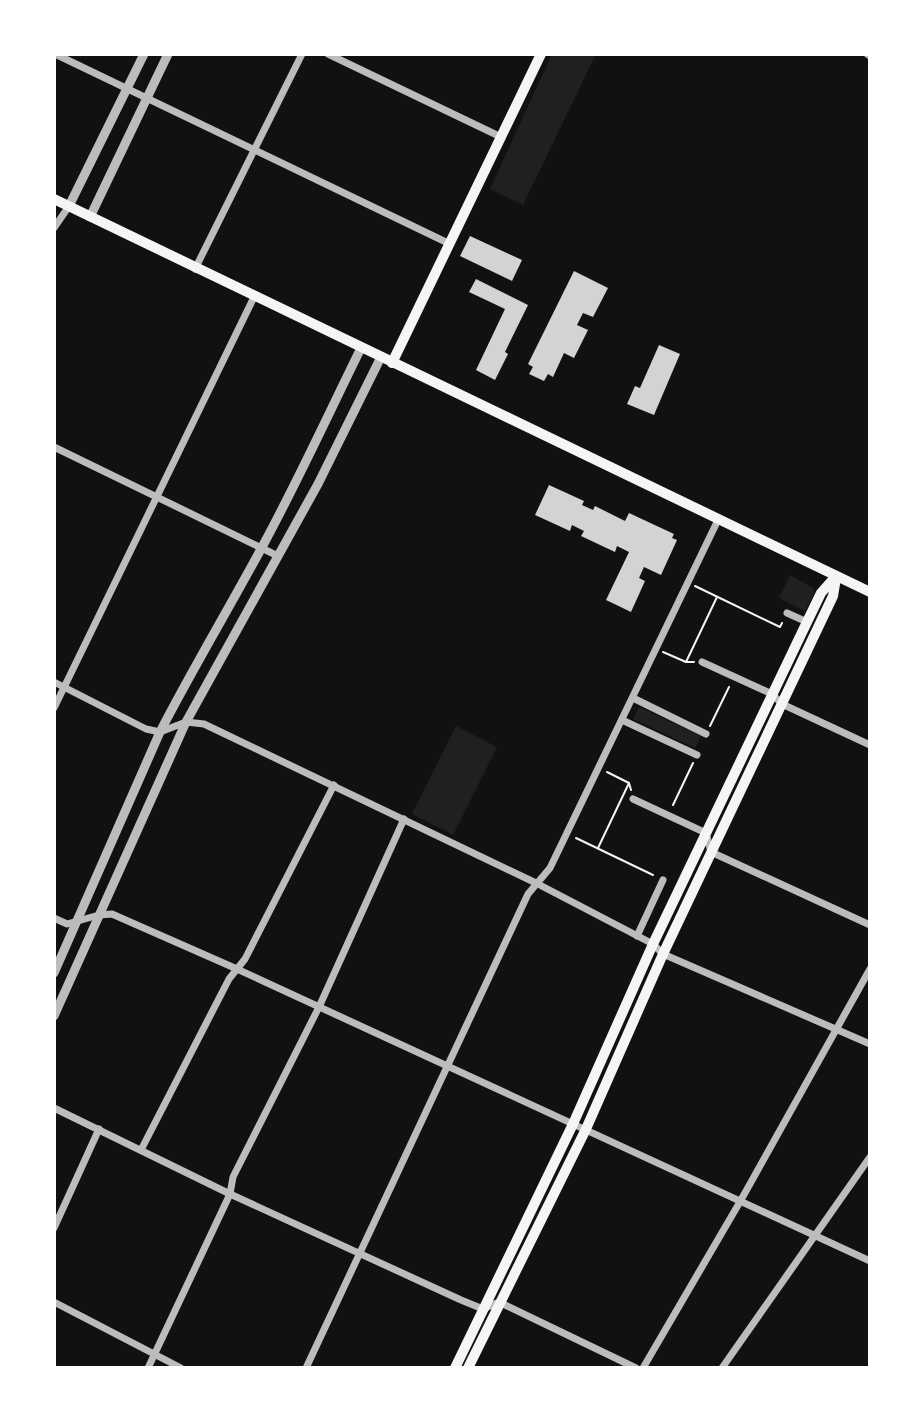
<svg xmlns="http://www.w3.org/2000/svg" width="924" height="1422" viewBox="0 0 924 1422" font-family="'Noto Sans',sans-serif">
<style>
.green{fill:#202020}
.building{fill:#d3d3d3}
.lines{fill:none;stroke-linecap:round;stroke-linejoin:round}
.path{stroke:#f5f5f5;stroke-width:2}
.minor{stroke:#bcbcbc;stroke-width:7}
.tertiary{stroke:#bcbcbc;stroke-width:9}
.secondary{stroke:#f5f5f5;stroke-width:10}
.primary{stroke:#f5f5f5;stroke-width:10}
</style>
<rect width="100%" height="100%" fill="#111"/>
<g class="green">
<path d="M552,54H596L523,205L490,189Z"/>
<path d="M790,575L813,588L814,593L805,611L779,598Z"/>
<path d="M639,707L701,736L695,748L633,719Z"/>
<path d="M456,726L497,747L453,835L412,814Z"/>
</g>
<g class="building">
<path d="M470,236L522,260L512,281L460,256Z"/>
<path d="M574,271L608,288L593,317L583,313L577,325L588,330L574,358L564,353L553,377L548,374L544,381L529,374L533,367L528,364Z"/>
<path d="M476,279L528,305L505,352L508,354L495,380L476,370L505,309L469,292Z"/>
<path d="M659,345L680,354L654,415L627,404L635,386L640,388Z"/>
<path d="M549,485L584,501L582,505L593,510L595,506L625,521L629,513L674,534L672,538L677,540L661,575L644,567L639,578L645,581L631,612L606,600L629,552L617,546L615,552L581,536L584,531L572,525L570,531L535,515Z"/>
</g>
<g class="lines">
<g class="path">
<path d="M695,586L780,627L782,623"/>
<path d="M663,652L686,662H694"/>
<path d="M686,662L717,597"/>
<path d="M710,726L729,687"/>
<path d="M607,772L629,783L631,790"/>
<path d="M673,805L693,763"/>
<path d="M576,838L653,875"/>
<path d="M598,848L629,783"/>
</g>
<g class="minor">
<path d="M55,54L450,244"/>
<path d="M328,54L501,137"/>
<path d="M867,54L870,56"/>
<path d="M54,228L69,206"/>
<path d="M195,269L302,54"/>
<path d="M54,447L278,556"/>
<path d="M787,613L807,622"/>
<path d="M702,662L772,694L782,704L870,745"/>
<path d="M54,682L146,729L160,732L186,722L204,724L536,883L653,944L663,954L870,1044"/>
<path d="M633,698L706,734"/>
<path d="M54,708L254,297"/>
<path d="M622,720L697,755"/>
<path d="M633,799L706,833L711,852L870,925"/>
<path d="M54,918L67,924L99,915L112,914L237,969L870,1261"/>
<path d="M637,936L663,880"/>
<path d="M54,1108L230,1194L461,1300L483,1309L499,1302L636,1368"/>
<path d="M141,1150L229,979L245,959L334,785"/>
<path d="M54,1228L99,1129"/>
<path d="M54,1302L181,1368"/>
<path d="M148,1368L230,1194L233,1177L319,1007L404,819"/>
<path d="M306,1368L528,894L550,868L718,520"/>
<path d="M643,1368L741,1200L870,969"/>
<path d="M722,1368L870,1157"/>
</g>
<g class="tertiary">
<path d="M69,206L144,54"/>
<path d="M90,217L168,54"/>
<path d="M54,973L160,732C192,670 228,610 261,549C297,483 328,415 361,348"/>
<path d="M54,1016L186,722L318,484L381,357"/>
</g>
<g class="secondary">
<path d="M392,363L541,54"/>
<path d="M455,1368L573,1124L653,944L807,622L821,593L836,576"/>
<path d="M468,1368L586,1129L663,954L833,596L836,578"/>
</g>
<path class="primary" d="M54,199L870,592"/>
</g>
<rect width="924" height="1422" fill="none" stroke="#ffffff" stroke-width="112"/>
</svg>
